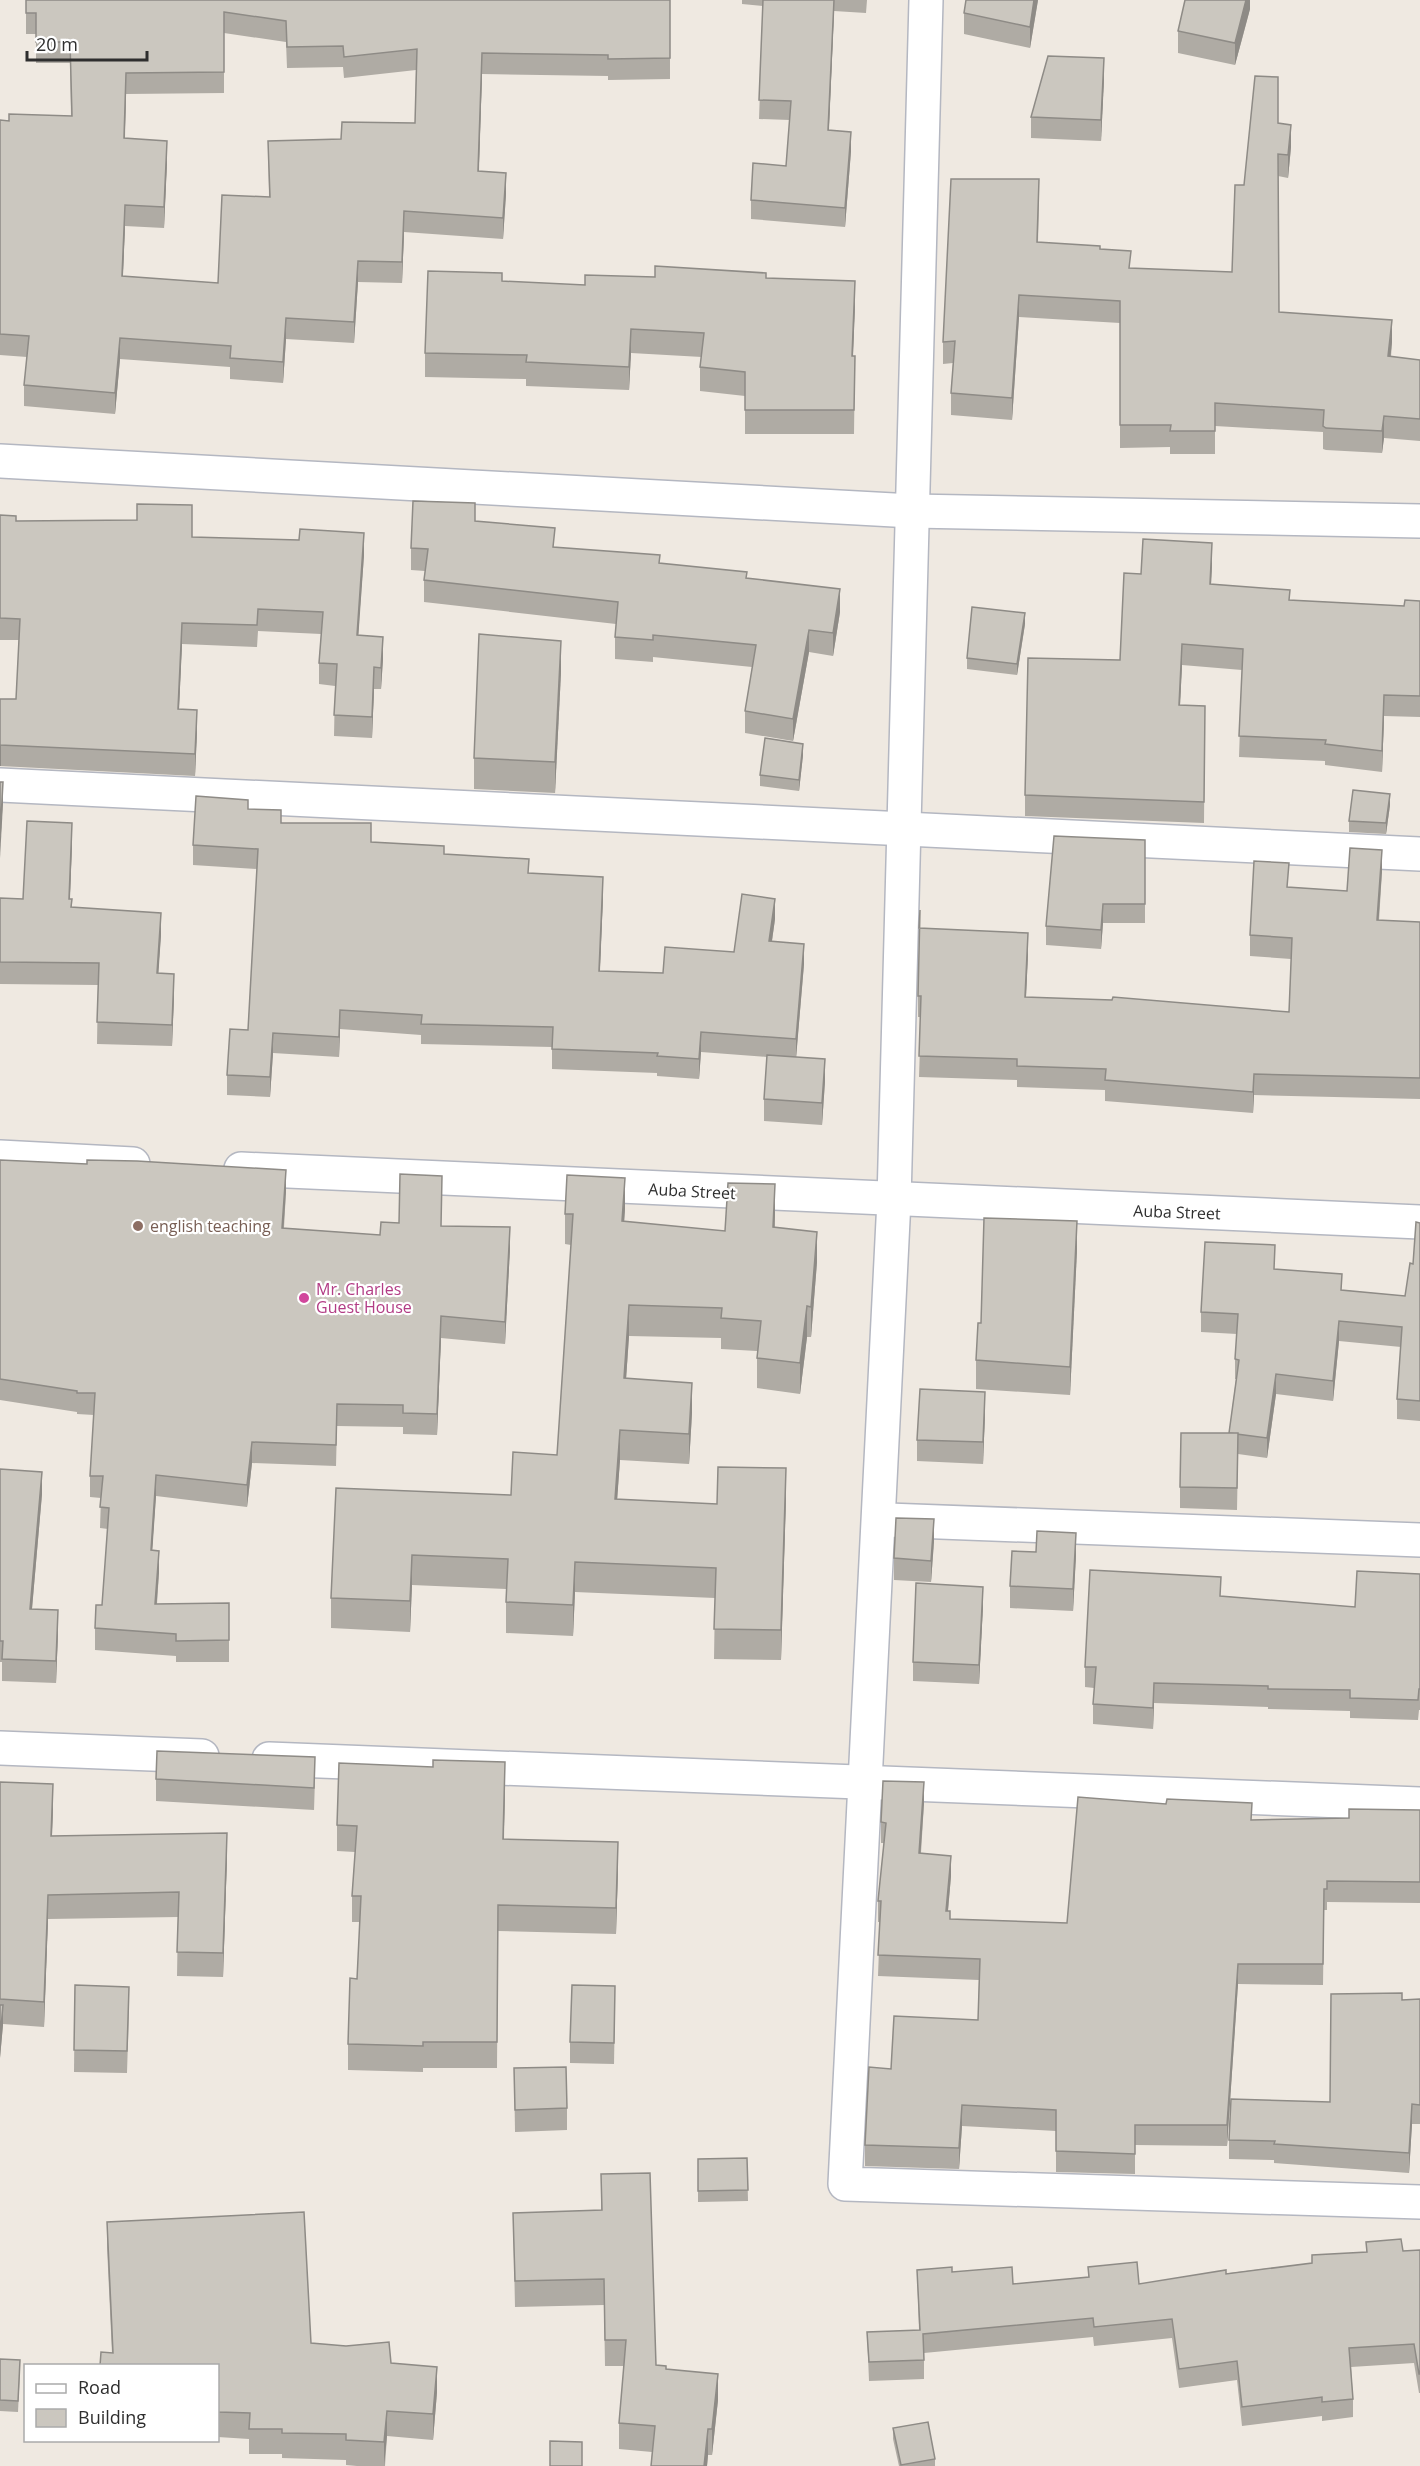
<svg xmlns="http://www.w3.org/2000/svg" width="1420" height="2466" viewBox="0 0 1420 2466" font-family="'Open Sans',sans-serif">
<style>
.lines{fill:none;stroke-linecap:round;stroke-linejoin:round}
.minor-casing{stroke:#b4b7c1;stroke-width:36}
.minor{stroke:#fff;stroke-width:33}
.wall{fill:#afaba4;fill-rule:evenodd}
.shaded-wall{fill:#8e8b86}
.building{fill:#cbc7bf;stroke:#8e8b86;stroke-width:1.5;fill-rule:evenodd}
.education-dot{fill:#8d6e63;stroke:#fff;stroke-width:2}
.hotel-dot{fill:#d1479c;stroke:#fff;stroke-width:2}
.labels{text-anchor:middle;stroke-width:4.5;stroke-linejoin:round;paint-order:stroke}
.street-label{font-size:16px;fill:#2e2e2e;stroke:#fff}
.education-label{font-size:16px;fill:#785e54;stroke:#fff;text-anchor:start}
.hotel-label{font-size:16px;fill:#b23c85;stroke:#fff;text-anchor:start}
</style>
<rect width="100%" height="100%" fill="#efe9e1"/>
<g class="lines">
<defs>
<g id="minor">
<path d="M926,0L894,1200L845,2184L1420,2202"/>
<path d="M0,461L912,511L1420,521"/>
<path d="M0,785L1420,854"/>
<path d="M0,1157L133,1164"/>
<path d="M241,1169L1420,1222"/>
<path d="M888,1520L1420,1540"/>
<path d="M0,1748L202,1756"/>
<path d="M269,1759L1420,1804"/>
</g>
</defs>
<use href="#minor" class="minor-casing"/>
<use href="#minor" class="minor"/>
</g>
<g class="wall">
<path d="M26,0H670V79L608,80V76L482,74L479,171L506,194L503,239L404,232L402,283L358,282L354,343L286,339L283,383L230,379V367L120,359L115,414L24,406V385L27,357L0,355V120L9,121L71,116L70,63H36V34H26ZM224,33L286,42L287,68L343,67L344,78L416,70L415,123L341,139L268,141L269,197L218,283L123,276L125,226L164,228L167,162L125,138L126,94L224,93Z"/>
<path d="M742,0H892H867L866,13L834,11L829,130L851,151L845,227L751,219V200L786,166L790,120L759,119L763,6L742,4Z"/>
<path d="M1038,0L1030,48L964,34V13Z"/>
<path d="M1250,0V9L1235,65L1178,53V31Z"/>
<path d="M1104,79L1101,141L1031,138V117Z"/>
<path d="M1278,123L1291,147L1288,178L1278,176L1279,312L1392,342L1391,357L1420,360V441L1384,438L1382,453L1326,450L1323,449V432L1215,426V454H1170V447L1120,448V323L1019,317L1012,420L951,415V393L953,363L943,364V342L1039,201L1038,242L1100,249L1131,269L1232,272L1244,185Z"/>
<path d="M655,277L766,278L855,305L853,356H855L854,434H745V396L700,391V367L702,357L631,353L629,390L526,386V379L425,377V353L502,281L585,285Z"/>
<path d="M0,515L16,521L364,555L358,635L383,659L381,689H374L372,738L334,736L335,686L319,684V663L321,634L258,631L257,647L182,644L179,709L197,732L195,776L0,766V699H16L19,640H0Z"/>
<path d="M475,521L555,547L660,563L747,578L840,612L833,656L809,652L793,741L745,733V711L752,667L653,657V662L615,659V637L616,624L424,602V580L425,571L411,570V548Z"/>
<path d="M1212,564L1211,585L1290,600L1404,606L1420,601V717L1384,716L1382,772L1325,765V761L1239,757L1242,670L1182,665L1180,705L1205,706L1204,823L1025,816V795L1120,660L1141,574Z"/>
<path d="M1025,624L1017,675L967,669V658Z"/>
<path d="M561,672L555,793L474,789V758Z"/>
<path d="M803,755L799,791L760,786V775Z"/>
<path d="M1390,805L1386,834L1349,832V821Z"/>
<path d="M248,809L281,823L371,842L444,854L529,873L603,897L600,971L663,973L734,952L775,919L772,941L804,964L796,1057L825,1081L822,1125L764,1121V1099L767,1057L701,1052L699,1079L657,1076V1073L552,1069V1047L421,1044V1035L340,1029L339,1057L273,1053L270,1097L227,1095V1075L248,1030L257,869L193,865V845Z"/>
<path d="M1145,840V923H1103L1101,949L1046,945V926Z"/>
<path d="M72,844L70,899L72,907L161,935L158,973L174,996L172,1046L97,1044L98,985L0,984V898L23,899Z"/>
<path d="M1382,871L1379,921L1420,922V1099L1254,1095L1253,1113L1105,1101V1090L1017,1087V1080L919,1077L921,1017H918V996L920,928L1028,954L1026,997L1289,1012L1291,959L1250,956V935L1289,887L1347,891Z"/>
<path d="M0,1160L286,1191L284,1228L380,1235L441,1226L510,1248L505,1344L441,1338L437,1435L403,1434V1427L337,1426L336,1466L252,1463L247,1507L156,1496L152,1550L159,1572L157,1604L229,1603V1662H176V1656L95,1650V1628L102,1605L108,1529L100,1528L101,1498L90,1497V1476L94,1415L77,1414V1412L0,1400Z"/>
<path d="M625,1209L624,1222L725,1231L775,1214V1228L817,1262L811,1337H807L800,1394L757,1388V1351L721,1349V1338L629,1336L626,1379L692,1413L689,1464L620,1460L617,1499L717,1504L786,1498L781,1660L714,1659L715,1598L575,1592L573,1636L506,1633V1589L412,1585L410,1632L331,1628V1598L511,1495L557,1455L571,1245L565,1244V1214Z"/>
<path d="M1420,1223V1421L1397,1419V1399L1401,1347L1339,1341L1333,1401L1276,1394L1267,1458L1238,1454L1237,1510L1180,1508V1487L1229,1433L1236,1379H1235V1359L1237,1334L1201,1332V1312L1275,1269L1342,1290L1405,1296L1413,1264Z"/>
<path d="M1077,1250L1070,1395L976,1389V1360L981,1323Z"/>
<path d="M985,1413L983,1464L917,1461V1440Z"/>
<path d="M0,1469L42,1494L32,1609L58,1632L56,1683L2,1681V1662H0Z"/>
<path d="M934,1541L931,1582L894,1580V1558Z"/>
<path d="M1076,1555L1073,1611L1010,1608V1586Z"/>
<path d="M1420,1574V1710H1419L1418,1720L1350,1718V1711L1268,1709V1707L1154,1703L1153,1729L1093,1724V1704L1094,1688L1085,1687V1667L1221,1596L1355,1607Z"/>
<path d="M983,1606L979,1684L913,1681V1662Z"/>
<path d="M156,1779H315L314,1810L156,1801Z"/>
<path d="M0,1782L53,1808L52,1836L227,1857L223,1977L177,1976L178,1917L48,1919L44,2027L3,2024L0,2058Z"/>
<path d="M505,1788L504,1839L618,1868L616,1934L498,1931L497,2068H423V2072L348,2070V2044L357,1979L360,1922H352V1896L355,1852L337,1851V1825Z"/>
<path d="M924,1803L921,1853L951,1876L948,1911L950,1919L1067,1923L1252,1820L1349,1818L1420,1810V1903L1327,1902V1910H1324L1323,1985L1238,1984L1227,2146L1135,2145V2174L1056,2172V2131L962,2126L959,2169L865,2166V2145L891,2069L978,2020L979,1980L878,1976L880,1922H878V1901L884,1843H881V1822Z"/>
<path d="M75,1985L129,2008L127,2073L74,2072Z"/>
<path d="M1420,1999V2124H1412L1409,2173L1274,2163V2160L1229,2159V2140L1330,2102L1402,2000Z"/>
<path d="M615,2007L614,2064L570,2063V2042Z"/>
<path d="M514,2068L567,2108V2130L515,2132Z"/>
<path d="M747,2158L748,2201L698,2202V2159Z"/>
<path d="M601,2174L656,2365L666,2369L718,2400L712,2455H708L707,2466H651L652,2452L619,2449V2423L624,2366H605L604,2305L515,2307L513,2213L601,2210Z"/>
<path d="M107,2222L311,2343L391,2363L437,2392L433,2440L387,2436L385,2466H357L346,2465V2460L282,2458V2454H249V2439L218,2437V2366L112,2353L107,2247Z"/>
<path d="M1366,2242L1403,2251L1420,2250V2393H1419L1414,2363L1351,2367L1353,2399V2417L1322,2421V2416L1242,2426L1237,2380L1179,2388L1172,2338L1094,2346L1093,2337L924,2353V2379L869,2381L867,2332L919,2330L917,2270L952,2272L1013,2284L1088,2277V2267L1139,2284L1312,2263L1366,2252Z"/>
<path d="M0,2359L20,2371L18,2412L0,2411Z"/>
<path d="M893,2428L935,2459V2466H899L893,2439Z"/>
</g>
<g class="shaded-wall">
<path d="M834,0V11L828,149V130Z"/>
<path d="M1034,0H1038L1030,48V27Z"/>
<path d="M1246,0H1250V9L1235,65V43Z"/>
<path d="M482,53V74L478,192V171Z"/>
<path d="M1104,58V79L1101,141V120Z"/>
<path d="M126,73V94L124,159V138Z"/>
<path d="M1291,125V147L1288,178V155Z"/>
<path d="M851,132V151L845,227V208Z"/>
<path d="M167,141V162L164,228V207Z"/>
<path d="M506,173V194L503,239V218Z"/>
<path d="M125,205V226L122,297V276Z"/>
<path d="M404,211V232L402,283V262Z"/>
<path d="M358,261V282L354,343V322Z"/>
<path d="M855,281V305L852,380V356Z"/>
<path d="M1019,295V317L1012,420V398Z"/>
<path d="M286,318V339L283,383V362Z"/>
<path d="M1392,320V342L1388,379V356Z"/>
<path d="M631,329V353L629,390V367Z"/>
<path d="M120,338V359L115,414V393Z"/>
<path d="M1384,416V438L1382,453V431Z"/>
<path d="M364,533V555L357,656V635Z"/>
<path d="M1212,543V564L1210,605V584Z"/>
<path d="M840,589V612L833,656V633Z"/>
<path d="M1025,613V624L1017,675V664Z"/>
<path d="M182,623V644L178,731V709Z"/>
<path d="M809,630V652L793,741V719Z"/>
<path d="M383,637V659L381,689V668Z"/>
<path d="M561,641V672L555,793V762Z"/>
<path d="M1182,644V665L1179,726V705Z"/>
<path d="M374,667V689L372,738V717Z"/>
<path d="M1384,695V716L1382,772V751Z"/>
<path d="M197,710V732L195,776V754Z"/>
<path d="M803,744V755L799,791V780Z"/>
<rect x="0" y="745" width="1" height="21"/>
<path d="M3,782V804L0,858V837Z"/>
<path d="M1390,794V805L1386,834V823Z"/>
<path d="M72,823V844L69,921V899Z"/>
<path d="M1382,850V871L1377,941V920Z"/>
<path d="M603,877V897L599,991V971Z"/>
<path d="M775,899V919L769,961V941Z"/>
<path d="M1103,904V923L1101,949V930Z"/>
<path d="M161,913V935L157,995V973Z"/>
<path d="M1028,933V954L1025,1018V997Z"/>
<path d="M804,944V964L796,1059V1039Z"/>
<path d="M174,974V996L172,1046V1025Z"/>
<path d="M340,1010V1029L339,1057V1037Z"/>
<path d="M701,1032V1052L699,1079V1059Z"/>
<path d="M273,1033V1053L270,1097V1077Z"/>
<path d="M825,1059V1081L822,1125V1103Z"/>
<path d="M1254,1074V1095L1253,1113V1092Z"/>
<path d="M286,1170V1191L282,1249V1228Z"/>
<path d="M625,1178V1209L622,1252V1221Z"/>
<path d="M775,1184V1214L773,1258V1227Z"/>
<path d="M1077,1221V1250L1070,1395V1367Z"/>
<path d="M510,1227V1248L505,1344V1322Z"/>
<path d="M817,1232V1262L811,1337V1307Z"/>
<path d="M629,1305V1336L624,1409V1378Z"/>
<path d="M807,1306V1337L800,1394V1363Z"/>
<path d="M441,1316V1338L437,1435V1414Z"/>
<path d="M1339,1321V1341L1333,1401V1381Z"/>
<path d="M1276,1374V1394L1267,1458V1438Z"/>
<path d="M692,1383V1413L689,1464V1434Z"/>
<path d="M985,1392V1413L983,1464V1442Z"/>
<path d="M620,1430V1460L615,1530V1499Z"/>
<path d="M252,1442V1463L247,1507V1485Z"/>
<path d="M786,1468V1498L781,1660V1630Z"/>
<path d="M42,1472V1494L30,1631V1609Z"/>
<path d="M156,1475V1496L151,1571V1550Z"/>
<path d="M934,1519V1541L931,1582V1561Z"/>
<path d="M1076,1533V1555L1073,1611V1589Z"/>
<path d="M159,1551V1572L155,1625V1604Z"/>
<path d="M412,1555V1585L410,1632V1601Z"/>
<path d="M575,1562V1592L573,1636V1605Z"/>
<path d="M983,1587V1606L979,1684V1665Z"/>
<path d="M58,1610V1632L56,1683V1661Z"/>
<path d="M1154,1683V1703L1153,1729V1708Z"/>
<path d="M505,1762V1788L503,1865V1839Z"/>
<path d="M924,1782V1803L919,1874V1853Z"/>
<path d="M53,1784V1808L51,1861V1836Z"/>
<path d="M227,1833V1857L223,1977V1953Z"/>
<path d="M618,1842V1868L616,1934V1908Z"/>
<path d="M951,1856V1876L946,1932V1911Z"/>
<path d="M48,1895V1919L44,2027V2002Z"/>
<path d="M1238,1964V1984L1227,2146V2125Z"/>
<path d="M3,2005V2025L0,2058V2038Z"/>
<path d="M1412,2104V2124L1409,2173V2153Z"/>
<path d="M962,2105V2126L959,2169V2148Z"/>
<path d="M437,2367V2392L433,2440V2414Z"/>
<path d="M718,2374V2400L712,2455V2429Z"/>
<path d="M387,2411V2436L384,2466V2442Z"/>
<path d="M708,2429V2455L707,2466H704Z"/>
</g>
<g class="building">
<path d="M26,0H670V58L608,59V55L482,53L478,171L506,173L503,218L404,211L402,262L358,261L354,322L286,318L283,362L230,358L231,346L120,338L115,393L24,385L29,336L0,334V120L9,121V114L72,116L70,42H36V13H26ZM224,12L286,21L287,47L343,46L344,57L417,49L415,123L342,122L341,139L268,141L270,197L222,195L218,283L122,276L125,205L164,207L167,141L124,138L126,73L224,72Z"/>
<path d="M763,0H834L828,130L851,132L845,208L751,200L753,163L786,166L791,101L759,100Z"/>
<path d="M966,0H1034L1030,27L964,13Z"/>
<path d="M1185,0H1246L1235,43L1178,31Z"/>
<path d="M1048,56L1104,58L1101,120L1031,117Z"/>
<path d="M1255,76L1278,77V123L1291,125L1288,155L1278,154L1279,312L1392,320L1388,356L1420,360V419L1384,416L1382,431L1326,428L1323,426L1324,410L1215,403V431H1170L1171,425H1120V301L1019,295L1012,398L951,393L955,341L943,342L951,179H1039L1037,242L1100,246V249L1131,251L1129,268L1232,272L1235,185H1244Z"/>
<path d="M655,266L766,273V278L855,281L852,356H855L854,410H745V372L700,367L704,333L631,329L629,367L526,362L527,355L425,353L428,271L502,273V281L585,285V275L655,277Z"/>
<path d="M413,501L475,503V521L555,528L553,547L660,555L659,563L747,572L746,578L840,589L833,633L809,630L793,719L745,711L756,645L653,635V640L615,637L618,602L424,580L428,549L411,548Z"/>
<path d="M137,504L192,505V537L299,540L300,529L364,533L357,635L383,637L381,668L374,667L372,717L334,715L337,664L319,663L323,612L258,609L257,625L182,623L178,709L197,710L195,754L0,745V699H16L20,619L0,618V515L16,516V521L137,520Z"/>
<path d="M1143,539L1212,543L1210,584L1290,590L1289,600L1404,606L1405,600L1420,601V696L1384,695L1382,751L1325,744L1326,740L1239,736L1243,649L1182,644L1179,705L1205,706L1204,802L1025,795L1028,658L1120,660L1124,573L1141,574Z"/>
<path d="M972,607L1025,613L1017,664L967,658Z"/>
<path d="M479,634L561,641L555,762L474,758Z"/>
<path d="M765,738L803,744L799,780L760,775Z"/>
<path d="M0,782H3L0,837Z"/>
<path d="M1353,790L1390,794L1386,823L1349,821Z"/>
<path d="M196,796L248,800V809L281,810V823H371V842L444,846V854L529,859L528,873L603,877L599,971L663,973L665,947L734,952L742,894L775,899L769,941L804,944L796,1039L701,1032L699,1059L657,1056L658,1053L552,1049L553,1027L421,1024L422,1015L340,1010L339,1037L273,1033L270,1077L227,1075L230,1029L248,1030L258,849L193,845Z"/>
<path d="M27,821L72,823L69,899H72L71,907L161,913L157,973L174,974L172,1025L97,1022L99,963L0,962V898L23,899Z"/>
<path d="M1054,836L1145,840V904H1103L1101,930L1046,926Z"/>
<path d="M1350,848L1382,850L1377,920L1420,922V1078L1254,1074L1253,1092L1105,1080L1106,1069L1017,1066V1059L919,1056L921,996H918L920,910L919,928L1028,933L1025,997L1112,1000L1113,997L1289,1012L1292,938L1250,935L1254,861L1289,863L1287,887L1347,891Z"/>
<path d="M767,1055L825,1059L822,1103L764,1099Z"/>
<path d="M0,1160L87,1164V1160L137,1161L286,1170L282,1228L380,1235L381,1222L399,1223L400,1174L442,1176L441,1226L510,1227L505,1322L441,1316L437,1414L403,1413V1405L337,1404L336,1445L252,1442L247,1485L156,1475L151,1550L159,1551L155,1604L229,1603V1640L176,1641V1634L95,1628L96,1605H102L109,1508L100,1507L103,1476H90L95,1393H77V1391L0,1379Z"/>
<path d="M567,1175L625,1178L622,1221L725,1231L728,1183L775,1184L773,1227L817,1232L811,1307L807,1306L800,1363L757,1358L761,1321L721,1318L722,1308L629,1305L624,1378L692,1383L689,1434L620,1430L615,1499L717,1504L718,1467L786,1468L781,1630L714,1629L716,1568L575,1562L573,1605L506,1602L508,1559L412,1555L410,1601L331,1598L336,1488L511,1495L513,1452L557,1455L573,1214H565Z"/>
<path d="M984,1218L1077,1221L1070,1367L976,1360L978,1323H981Z"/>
<path d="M1416,1222L1420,1223V1401L1397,1399L1402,1327L1339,1321L1333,1381L1276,1374L1267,1438L1229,1433L1239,1360L1235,1359L1238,1314L1201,1312L1205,1242L1275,1245L1274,1269L1342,1274L1341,1290L1405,1296L1410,1263L1413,1264Z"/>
<path d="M920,1389L985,1392L983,1442L917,1440Z"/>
<path d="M1181,1433H1238L1237,1488L1180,1487Z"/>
<path d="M0,1469L42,1472L30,1609L58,1610L56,1661L2,1659L3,1641H0Z"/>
<path d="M896,1518L934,1519L931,1561L894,1558Z"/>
<path d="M1037,1531L1076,1533L1073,1589L1010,1586L1012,1551L1036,1552Z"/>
<path d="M1090,1570L1221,1577L1220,1596L1355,1607L1357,1571L1420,1574V1689H1419L1418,1700L1350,1698V1690L1268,1689V1686L1154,1683L1153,1708L1093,1704L1096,1667H1085Z"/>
<path d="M916,1583L983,1587L979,1665L913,1662Z"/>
<path d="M157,1751L315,1757L314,1788L156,1779Z"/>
<path d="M433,1760L505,1762L503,1839L618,1842L616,1908L498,1905L497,2042H423V2046L348,2044L350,1978L357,1979L361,1896H352L357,1826L337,1825L339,1763L433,1767Z"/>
<path d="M883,1781L924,1782L919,1853L951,1856L946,1911H950V1919L1067,1923L1078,1797L1166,1804L1167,1799L1252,1803L1251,1820L1349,1818V1809L1420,1810V1882L1327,1881V1889H1324L1323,1964H1238L1227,2125H1135V2154L1056,2151V2110L962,2105L959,2148L865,2145L869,2067L891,2069L894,2016L978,2020L980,1959L878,1955L881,1901H878L886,1823L881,1822Z"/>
<path d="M0,1782L53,1784L51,1836L227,1833L223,1953L177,1952L179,1892L48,1895L44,2002L0,1999Z"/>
<path d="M75,1985L129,1987L127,2051L74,2050Z"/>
<path d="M572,1985L615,1986L614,2043L570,2042Z"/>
<path d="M1402,1993V2000L1420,1999V2105L1412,2104L1409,2153L1274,2144L1275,2141L1229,2140L1231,2099L1330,2102L1331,1994Z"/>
<path d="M0,2005H3L0,2038Z"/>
<path d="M566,2067L567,2108L515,2110L514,2068Z"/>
<path d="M747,2158L748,2190L698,2191V2159Z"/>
<path d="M650,2173L656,2365L666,2366V2369L718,2374L712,2429H708L704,2466H651L655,2426L619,2423L626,2340H605L604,2279L515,2281L513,2213L602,2210L601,2174Z"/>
<path d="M304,2212L311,2343L346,2346L389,2342L391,2363L437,2367L433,2414L387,2411L384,2442L346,2440V2434L282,2433V2429H249L250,2413L218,2412V2366H100L101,2352L113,2353L107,2222Z"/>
<path d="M1401,2239L1403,2251L1420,2250V2374H1419L1414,2344L1349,2348L1353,2399L1322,2402V2397L1242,2407L1237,2361L1179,2369L1172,2319L1094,2327L1093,2318L923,2334L924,2360L869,2362L867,2332L920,2330L917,2270L952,2267V2272L1012,2267L1013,2284L1089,2277L1088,2267L1137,2262L1139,2284L1226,2270V2274L1312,2263V2255L1367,2252L1366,2242Z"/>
<path d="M0,2359L20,2360L18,2401L0,2400Z"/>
<path d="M928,2422L935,2459L901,2465L893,2428Z"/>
<path d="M550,2441L582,2442V2466H550Z"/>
</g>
<circle class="education-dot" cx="138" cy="1226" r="6"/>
<circle class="hotel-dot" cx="304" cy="1298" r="6"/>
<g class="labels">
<g class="street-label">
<text transform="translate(692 1191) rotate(3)" y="6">Auba Street</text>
<text transform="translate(1177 1212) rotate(2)" y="6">Auba Street</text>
</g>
<g class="education-label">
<text x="150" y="1232">english teaching</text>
</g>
<g class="hotel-label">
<text x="316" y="1295">Mr. Charles<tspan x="316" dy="18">Guest House</tspan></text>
</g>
</g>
<rect x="24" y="2364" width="195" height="78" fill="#ffffff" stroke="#ababab" stroke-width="1.5"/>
<rect x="36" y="2384" width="30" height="9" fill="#ffffff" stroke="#ababab" stroke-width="1.5"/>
<text x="78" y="2394" font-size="18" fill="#2e2e2e">Road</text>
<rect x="36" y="2409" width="30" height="18" fill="#cbc7bf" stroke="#ababab" stroke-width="1.5"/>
<text x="78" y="2424" font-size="18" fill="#2e2e2e">Building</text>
<path d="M27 51v9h120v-9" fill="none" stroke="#2e2e2e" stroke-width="3"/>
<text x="36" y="51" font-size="18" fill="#2e2e2e" stroke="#ffffff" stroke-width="4.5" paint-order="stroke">20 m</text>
</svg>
